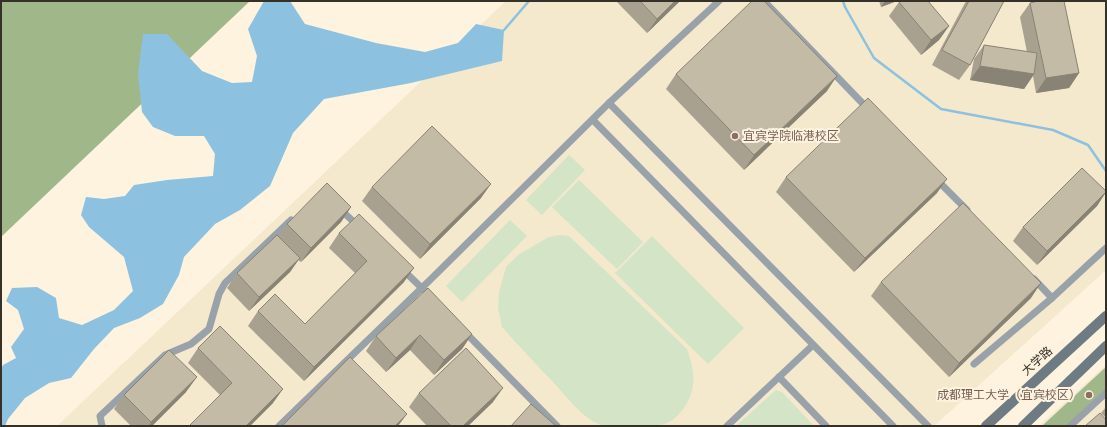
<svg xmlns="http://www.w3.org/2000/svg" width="1107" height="427" viewBox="0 0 1107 427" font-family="Manrope,'Noto Sans SC',sans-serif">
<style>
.built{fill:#f4e8cd}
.green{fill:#d4e4c6}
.forest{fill:#a0b889}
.water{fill:#8cc2df}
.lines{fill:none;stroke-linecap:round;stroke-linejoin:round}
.stream{stroke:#8cc2df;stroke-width:2.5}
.street{stroke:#99a2a8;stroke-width:7}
.secondary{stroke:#6e7b83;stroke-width:10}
.wall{fill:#a9a190}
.shaded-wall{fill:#898375}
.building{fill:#c4bba7;stroke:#898375}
.education-dot{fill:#8d6e63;stroke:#fdf3df;stroke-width:1.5}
.labels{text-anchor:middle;stroke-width:4;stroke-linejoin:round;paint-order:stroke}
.education-label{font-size:12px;fill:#785e54;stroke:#fdf3df;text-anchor:start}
.street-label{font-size:12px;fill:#353129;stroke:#fdf3df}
</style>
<rect width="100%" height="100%" fill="#fdf3df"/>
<g class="built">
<path d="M506,1H1106V270L934,426H57Z"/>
<path d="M1106,365V426H1039Z"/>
</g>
<g class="green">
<path d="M569,155L585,170L542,215L526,200Z"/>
<path d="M579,180L643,242L617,269L552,207Z"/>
<path d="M510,220L527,236L462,302L446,286Z"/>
<path d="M560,235L569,236L687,349C696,374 697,394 679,414C667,427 657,426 640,426C632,426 607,427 601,425C582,418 567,397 554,383C536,364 519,346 502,327L498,308L499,293L506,267L518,255L549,237Z"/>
<path d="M652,236L744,328L708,364L615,273Z"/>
<path d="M776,390L782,392L814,426H736Z"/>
</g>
<g class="forest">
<path d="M1,1H250L1,237Z"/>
<path d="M1106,367V389L1066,426H1042Z"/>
</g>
<path class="water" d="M264,1H290L305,24L376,43L425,52L458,43L476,24L504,30L502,61L411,83L324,99L293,133L270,186L240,210L215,224L184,257L179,275L163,304L140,318L114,328L94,349L71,378L49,383L25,398L8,419L5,426H1V369L3,365L16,358L11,347L24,329L18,310L6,301L12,288L37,287L56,298L59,318L82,325L114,310L133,291L124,257L89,227L81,215L86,197L104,199L125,196L134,185L167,180L213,176L215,154L204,136H175L153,127L142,112L138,74L143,34H167L202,71L232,83L252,82L257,56L248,29Z"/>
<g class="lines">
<g class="stream">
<path d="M843,1L845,7L874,58L941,109L1053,130L1088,145L1106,171"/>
<path d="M504,30L529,1"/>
</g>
<g class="street">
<path d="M764,1L869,110"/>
<path d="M609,103L719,1"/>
<path d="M593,120L893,426"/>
<path d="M936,179L967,210"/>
<path d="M339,208L359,227"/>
<path d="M402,269L425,291"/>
<path d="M1034,279L1052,298"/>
<path d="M463,330L557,426"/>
<path d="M974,364L1052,298L1106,248"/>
<path d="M779,377L826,426"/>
<path d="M102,426L100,416L165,355L191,344L209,329L219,294L225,283L291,220"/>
<path d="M279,426L430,280L609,103L928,426"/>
<path d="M727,426L813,345"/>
<path d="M1070,426L1106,393"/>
</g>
<g class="secondary">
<path d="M986,426L1106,316"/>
<path d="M1023,426L1106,346"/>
</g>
</g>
<g class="wall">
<path d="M616,1H680L647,33Z"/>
<path d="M879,1H897L881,7Z"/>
<path d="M966,1H1004L970,65L959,80L932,65Z"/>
<path d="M899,2L949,26L939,40L921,55L889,16Z"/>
<path d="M1030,3L1079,73L1069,88L1036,93L1033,76L1024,89L970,80L974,59L984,45L1027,52L1020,17Z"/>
<path d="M676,74L827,91L744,170L666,89Z"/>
<path d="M786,177L937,193L854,272L776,192Z"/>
<path d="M372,187L481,198L420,259L362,201Z"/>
<path d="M1106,192L1097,206L1037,265L1013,241L1023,227Z"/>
<path d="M351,207L341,222L301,262L298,260L290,272L249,311L227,288L237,273L278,236L287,224Z"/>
<path d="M339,233L404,282L304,381L248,326L258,311L305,324L355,273L329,248Z"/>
<path d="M881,282L1031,298L949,377L871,296Z"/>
<path d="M472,334L462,349L434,375L410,350L386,372L366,351L376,336Z"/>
<path d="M198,348L273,403L250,426H189L220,395L188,363Z"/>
<path d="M186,392L152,426H131L114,409L124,395Z"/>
<path d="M419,393L493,402L468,426H427L409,407Z"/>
<path d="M1106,407V418L1101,413Z"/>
</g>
<g class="shaded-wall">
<path d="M675,1H680L647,33L657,19Z"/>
<path d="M885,1H897L881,7Z"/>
<path d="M949,26L939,40L921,55L931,40Z"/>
<path d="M980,66L1034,74L1024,89L970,80Z"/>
<path d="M1079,73L1069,88L1036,93L1046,78Z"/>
<path d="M837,76L827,91L744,170L754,155Z"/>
<path d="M947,179L937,193L854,272L865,258Z"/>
<path d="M491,184L481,198L420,259L430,244Z"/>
<path d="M1106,192L1097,206L1037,265L1047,251Z"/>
<path d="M351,207L341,222L301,262L311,248Z"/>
<path d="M300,258L290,272L249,311L259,297Z"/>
<path d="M414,268L404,282L304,381L314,367Z"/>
<path d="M1041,283L1031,298L949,377L959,363Z"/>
<path d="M472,334L462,349L434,375L444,360Z"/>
<path d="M420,335L410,350L386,372L396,358Z"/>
<path d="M197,377L186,392L152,426H149L151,422Z"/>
<path d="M503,388L493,402L468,426H463Z"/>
<path d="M283,389L273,403L250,426H246Z"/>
<path d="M407,414L398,426H395Z"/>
</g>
<g class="building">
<path d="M640,1H675L657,19Z"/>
<path d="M752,1H764L837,76L754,155L676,74Z"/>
<path d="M900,1H928L949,26L931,40L899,2Z"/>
<path d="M969,1H1004L970,65L942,50Z"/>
<path d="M1038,1H1064L1079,73L1046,78L1030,3Z"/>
<path d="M984,45L1037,53L1034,74L980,66Z"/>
<path d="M868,98L947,179L865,258L786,177Z"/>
<path d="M432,126L491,184L430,244L372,187Z"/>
<path d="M1082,168L1106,191V192L1047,251L1023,227Z"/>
<path d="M327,183L351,207L311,248L287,224Z"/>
<path d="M963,203L1041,283L959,363L881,282Z"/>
<path d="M359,214L414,268L314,367L258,311L275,294L305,324L367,261L339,233Z"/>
<path d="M277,235L300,258L259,297L237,273Z"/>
<path d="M428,288L472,334L444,360L420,335L396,358L376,336Z"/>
<path d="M220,326L283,389L246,426H189L232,383L198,348Z"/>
<path d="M466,348L503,388L463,426H451L419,393Z"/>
<path d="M169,350L197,377L151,422L124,395Z"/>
<path d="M350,357L407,414L395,426H282Z"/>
<path d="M531,404L556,426H511Z"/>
<path d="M1100,413L1106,420V426H1085Z"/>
</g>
<g class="education-dot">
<circle cx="735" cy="136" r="4"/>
<circle cx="1089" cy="395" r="4"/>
</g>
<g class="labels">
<g class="education-label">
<text x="743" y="140">宜宾学院临港校区</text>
<text x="1081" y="399" text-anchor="end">成都理工大学（宜宾校区）</text>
</g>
<g class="street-label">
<text transform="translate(1037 361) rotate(-42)" y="4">大学路</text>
</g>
</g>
<rect width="1107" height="427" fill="none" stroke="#353129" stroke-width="4"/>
</svg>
